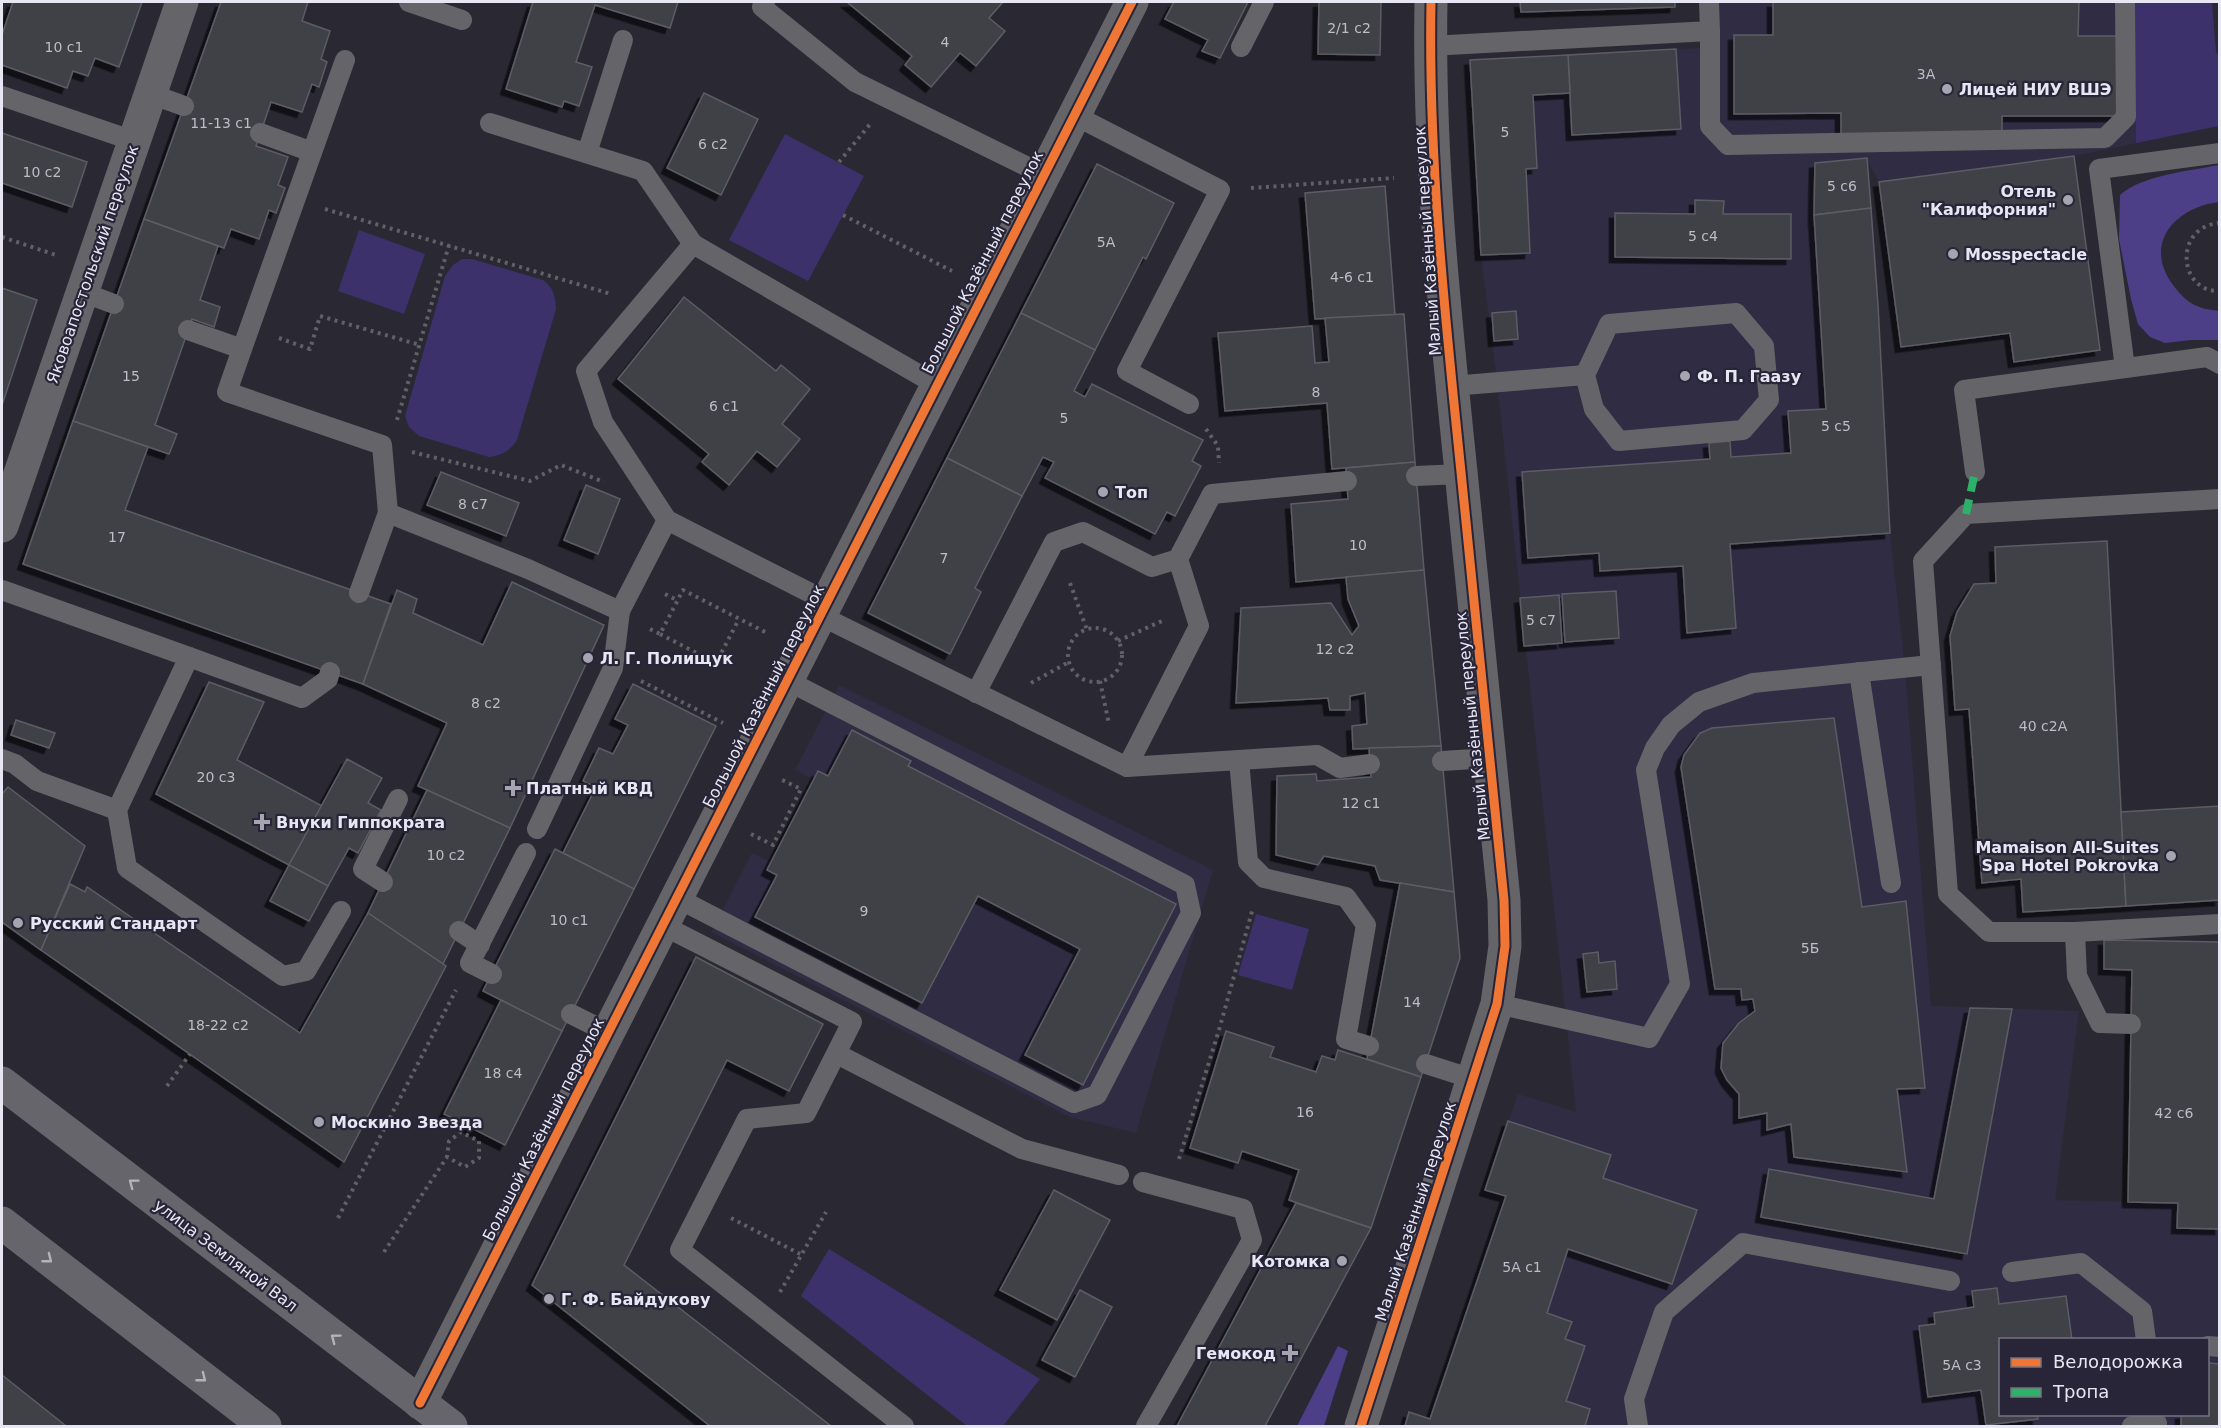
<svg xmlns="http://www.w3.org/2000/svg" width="2221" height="1428" viewBox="0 0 2221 1428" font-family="'DejaVu Sans',sans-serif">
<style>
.built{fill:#2f2c43;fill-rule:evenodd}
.green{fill:#3c316b}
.forest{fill:#4d3f87}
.building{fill:#3f3f46;stroke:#5d5c65;stroke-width:1.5;filter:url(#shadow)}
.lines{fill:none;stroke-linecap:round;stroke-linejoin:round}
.path{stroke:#616066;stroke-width:4;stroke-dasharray:3 4.5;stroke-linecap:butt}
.service{stroke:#656469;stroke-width:20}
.minor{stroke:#656469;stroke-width:33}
.primary{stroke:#66656b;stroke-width:33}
.quiet{stroke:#2db169;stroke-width:8;stroke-dasharray:15 8;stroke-linecap:butt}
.cycleway-casing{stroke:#272537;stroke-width:13}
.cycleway{stroke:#f07635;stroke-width:9}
.oneway{stroke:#b3b2bd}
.poi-dot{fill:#a5a4b0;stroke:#272537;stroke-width:2}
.labels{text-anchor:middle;stroke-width:4.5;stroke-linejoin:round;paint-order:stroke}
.number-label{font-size:14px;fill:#bdbcc8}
.poi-label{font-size:16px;font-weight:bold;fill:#e7e6f3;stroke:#272537;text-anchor:start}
.street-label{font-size:16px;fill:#e7e6f3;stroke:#272537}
</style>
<defs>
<filter id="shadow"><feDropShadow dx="-5.5" dy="5.5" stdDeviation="0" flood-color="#0009"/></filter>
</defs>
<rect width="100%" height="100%" fill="#2a2933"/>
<g class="built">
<path d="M1700,2H2188L2196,131L2074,156L1879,182L1867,160L1878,305L1890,533L1905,667L1931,1006L2079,1011L2055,1200L2178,1203L2177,1228L2219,1229V1426H1405L1409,1412L1430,1419L1505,1197L1485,1190L1518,1094L1576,1112L1497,382L1481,255L1470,60L1700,48ZM2000,1340H2208V1414H2000Z"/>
<path d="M839,685L1213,870L1136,1133L1070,1117L711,932L752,853L771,862L792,820L813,779L795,770Z"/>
</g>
<g class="green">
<path d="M2134,2H2212L2216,52L2219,57V126L2136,143Z"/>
<path d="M785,134L864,176L808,281L729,240Z"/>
<path d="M359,230L425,254L404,314L338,291Z"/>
<path d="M462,259H472L543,280C554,288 555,296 556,309L517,440C510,451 502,455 489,457L419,436L409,427L405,416L445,276L453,265Z"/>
<path d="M1256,914L1309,929L1292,990L1238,975Z"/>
<path d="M829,1249L1040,1379L1003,1426H967L801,1296Z"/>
</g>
<g class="forest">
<path d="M2219,165V202C2176,207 2142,243 2173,285C2178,292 2188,303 2197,306C2203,309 2212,310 2219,311V340H2191L2165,343L2150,337L2138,324L2131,299L2119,239L2120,195C2142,175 2190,171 2219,165Z"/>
<path d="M1338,1346L1348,1351L1324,1426H1297Z"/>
</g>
<g class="building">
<path d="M13,2H142L119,67L95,58L88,76L73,71L67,88L2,65V35Z"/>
<path d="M221,2H308L302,21L330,31L321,59L327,62L319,87L312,84L302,112L271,102L256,146L288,157L278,185L285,188L276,213L269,210L259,239L231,229L224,248L144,219Z"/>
<path d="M533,2H678L670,28L595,5L576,62L592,67L579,106L564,101L562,107L506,89Z"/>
<path d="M847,2H1003L989,18L1005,31L976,66L960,53L931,87L905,65L912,56Z"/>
<path d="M1174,2H1248L1220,58L1202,51L1208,40L1165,19Z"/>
<path d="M1319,2H1381L1380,55L1318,54Z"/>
<path d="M1520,2H1675V7L1521,12Z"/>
<path d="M1773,2H2079L2078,36H2117V116H2002V134H1841V113L1734,114V35H1773Z"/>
<path d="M1676,49L1681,129L1572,135L1568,55Z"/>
<path d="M1568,55L1570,93L1533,95L1537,168L1526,169L1530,253L1481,255L1470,60Z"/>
<path d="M704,93L758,119L721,195L667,168Z"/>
<path d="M2,133L87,162L72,207L2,183Z"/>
<path d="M2074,156L2100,350L2014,362L2010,333L1901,347L1879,182Z"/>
<path d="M1867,158L1871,208L1814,215L1815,163Z"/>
<path d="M1097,164L1174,203L1146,259L1143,257L1095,350L1021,313Z"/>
<path d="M1385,186L1395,315L1315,319L1305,193Z"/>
<path d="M1695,200L1724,201L1723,214H1791V259L1615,257V213L1695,214Z"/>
<path d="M1871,208L1878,305L1890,533L1730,544L1736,628L1687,633L1683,566L1600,571L1599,553L1528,558L1522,472L1710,459L1709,443L1730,441L1731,457L1791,453L1788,411L1826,409L1814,215Z"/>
<path d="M144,219L218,246L200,300L220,307L214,327L192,319L155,425L177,434L169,454L73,421Z"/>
<path d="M2,288L37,300L2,405Z"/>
<path d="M684,297L776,371L781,365L810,389L782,424L800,439L777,467L757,451L729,485L702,462L709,454L618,379Z"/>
<path d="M1516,311L1518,339L1494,341L1492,313Z"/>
<path d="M1021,313L1095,350L1074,391L1085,397L1092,384L1203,440L1192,461L1201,466L1175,516L1167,512L1155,534L1045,478L1054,462L1043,457L1022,496L947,458Z"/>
<path d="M1404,314L1415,462L1332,469L1327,403L1225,411L1218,333L1312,326L1315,363L1329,362L1325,318Z"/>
<path d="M73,421L148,447L125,510L391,604L363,684L23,564Z"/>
<path d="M947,458L1022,496L975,588L981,592L950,654L868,613Z"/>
<path d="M1415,462L1424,570L1296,582L1291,504L1348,499L1346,468Z"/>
<path d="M441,472L519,503L506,536L427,505Z"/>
<path d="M586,485L620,499L598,554L564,540Z"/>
<path d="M2107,541L2126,906L2023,912L2021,879L1982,883L1969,709L1955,710L1950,636L1957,612L1974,584L1996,583L1995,547Z"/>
<path d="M1424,570L1441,746L1353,749L1352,726L1367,724L1365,693L1350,696V710H1330L1328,698L1236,703L1241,608L1331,603L1352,635L1359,626L1348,599L1346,577Z"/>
<path d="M512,582L604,625L510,828L418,786L447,723L363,684L397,590L417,599L413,613L483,645Z"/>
<path d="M1616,591L1619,638L1565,642L1562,594Z"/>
<path d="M1559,595L1562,643L1524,646L1520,598Z"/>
<path d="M209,682L264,702L237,760L322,806L289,865L156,794Z"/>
<path d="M633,684L716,726L634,889L563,853L596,787L583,781L599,748L613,754L628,725L615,719Z"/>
<path d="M1834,718L1862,907L1906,901L1925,1088L1897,1089L1907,1172L1794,1157L1791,1124L1767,1130V1113L1739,1118V1094L1727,1080L1721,1068L1723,1043L1739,1023L1755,1011L1753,999L1742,1000L1741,989H1715L1681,767L1684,755L1700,733L1712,728Z"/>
<path d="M16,720L55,733L49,748L11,735Z"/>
<path d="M852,730L911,761L908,766L1176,904L1083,1085L1025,1055L1080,949L978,896L922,1003L755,917L777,875L767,870L771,862L818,771L828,776Z"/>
<path d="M1441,746L1454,892L1380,880L1375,866L1324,856L1318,865L1276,855L1277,776L1316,774L1317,781L1371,777L1369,748Z"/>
<path d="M347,759L382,778L368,803L381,810L358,853L349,848L328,886L289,865Z"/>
<path d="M8,787L85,846L41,950L2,922V794Z"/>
<path d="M427,790L510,828L443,964L368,913Z"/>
<path d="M2220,806V900L2126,906L2121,812Z"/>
<path d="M555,849L634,889L562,1031L483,991Z"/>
<path d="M289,865L328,886L309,921L270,901Z"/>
<path d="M1400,883L1454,892L1460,958L1421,1077L1367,1059Z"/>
<path d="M70,884L85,892L87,887L300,1033L368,913L446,966L344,1162L41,950Z"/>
<path d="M2104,940L2220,942V1229L2177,1228L2178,1203L2128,1202L2132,970L2104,969Z"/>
<path d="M1598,952L1599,963L1615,961L1617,989L1587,992L1583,954Z"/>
<path d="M696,957L823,1024L789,1091L727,1060L624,1265L831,1426H710L532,1285Z"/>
<path d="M501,1000L562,1031L505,1145L444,1114Z"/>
<path d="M1970,1008L2012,1009L1967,1254L1761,1217L1769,1169L1934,1199Z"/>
<path d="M1226,1031L1274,1047L1270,1057L1316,1072L1322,1056L1335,1060L1338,1050L1421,1077L1371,1228L1289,1200L1299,1170L1242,1151L1238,1163L1190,1148Z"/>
<path d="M1508,1121L1611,1155L1603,1178L1697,1210L1672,1284L1568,1249L1547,1313L1572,1322L1565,1339L1585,1346L1566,1401L1590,1409L1585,1426H1405L1409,1412L1430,1419L1506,1196L1485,1190Z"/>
<path d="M1054,1190L1110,1220L1057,1320L1000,1290Z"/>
<path d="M1296,1203L1371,1228L1265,1426H1177Z"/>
<path d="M1997,1288L1999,1304L2066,1296L2072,1340H2000V1414H2037L2038,1419L1986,1425L1981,1390L1928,1397L1919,1326L1935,1324L1934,1313L1974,1307L1972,1291Z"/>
<path d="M1080,1290L1112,1307L1075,1377L1042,1360Z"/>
<path d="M2208,1363L2220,1364V1426H2181V1414H2208Z"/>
<path d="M2,1375L66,1426H2Z"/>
</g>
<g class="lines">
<g class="path">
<path d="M839,162L871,123"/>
<path d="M1251,188L1394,178"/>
<path d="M325,209L611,294"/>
<path d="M843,215L952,271"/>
<path d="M2220,223C2173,226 2178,293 2220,291"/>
<path d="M2,237L56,255"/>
<path d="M279,338L310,349L320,316L420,345"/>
<path d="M397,420L449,245"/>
<path d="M1206,429L1218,446L1219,463"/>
<path d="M412,452L530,481L561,465L604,482"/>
<path d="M1070,583L1087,630"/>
<path d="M665,594L677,600"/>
<circle cx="1095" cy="655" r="27"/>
<path d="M650,629L660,634L683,590L769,634"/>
<path d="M660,634L716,663L739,619"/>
<path d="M1118,641L1164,620"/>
<path d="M641,681L723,723"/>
<path d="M1100,681L1109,724"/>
<path d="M1031,683L1069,662"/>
<path d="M751,834L773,845L801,789L780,779"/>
<path d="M167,1086L190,1054"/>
<path d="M1179,1159L1219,1030L1253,908"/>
<path d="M338,1218L456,990"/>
<path d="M731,1218L802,1255"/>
<path d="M384,1252L447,1157L465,1167L479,1158V1141L461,1132L449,1141L447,1157"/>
<path d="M780,1292L826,1212"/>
</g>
<g class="service">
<path d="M409,2L462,20"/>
<path d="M765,2L762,7L855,82L1042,174"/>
<path d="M1710,31V126L1728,145L2105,138L2126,117L2125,2"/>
<path d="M1430,46L1710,31L1709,2"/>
<path d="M1241,47L1264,2"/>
<path d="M151,94L184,106"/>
<path d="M2,96L134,141"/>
<path d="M1074,115L1220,190L1127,371L1189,404"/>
<path d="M490,123L643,171L693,244"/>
<path d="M260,133L312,152"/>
<path d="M587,153L623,40"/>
<path d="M82,292L114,304"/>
<path d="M188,330L242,349L227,392L382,445L388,513L528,569L620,611"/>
<path d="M242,349L345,60"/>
<path d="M2125,368L2099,169L2220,153"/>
<path d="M1452,386L1585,375L1609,324L1736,313L1764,346L1769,400L1743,430L1619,441L1594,409L1585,375"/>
<path d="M1975,472L1964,390L2207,357L2220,364"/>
<path d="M1416,476L1461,474"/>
<path d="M2220,499L1966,514L1923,561L1948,894L1989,932H2075L2220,924"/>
<path d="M2,590L189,657L117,810L37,781L15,764L2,759"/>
<path d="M359,593L388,513"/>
<path d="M828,602L667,520L603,422L586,371L693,244L937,385"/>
<path d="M821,616L1127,767L1239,760L1248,862L1264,878L1346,897L1366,925L1346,1039L1369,1046"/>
<path d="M189,657L302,698L328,679L330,672"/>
<path d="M1859,672L1891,883"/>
<path d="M976,693L1054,542L1083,532L1152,567L1178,559L1212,494L1347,481"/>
<path d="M1239,760L1317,755L1340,768L1370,764"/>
<path d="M1442,761L1490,758"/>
<path d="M1127,767L1199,626L1178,559"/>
<path d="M117,810L127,868L283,976L306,971L341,911"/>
<path d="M537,829L613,668L620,611L667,520"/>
<path d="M383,882L363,869L398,799"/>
<path d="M677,898L1074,1103L1097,1095L1191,913L1185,885L788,681"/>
<path d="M664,926L852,1022L806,1113L747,1119L680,1250L904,1426"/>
<path d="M459,931L480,945"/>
<path d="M2075,932L2077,976L2100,1023L2131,1024"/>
<path d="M492,974L470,963L526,853"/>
<path d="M1497,1004L1649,1038L1680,984L1646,770L1655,748L1671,725L1699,702L1753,683L1931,665"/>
<path d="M571,1014L609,1033"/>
<path d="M837,1054L1022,1149L1119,1175"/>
<path d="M1426,1064L1473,1079"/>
<path d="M1143,1182L1243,1209L1252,1240L1146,1426"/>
<path d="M2012,1272L2081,1263L2142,1311L2146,1340"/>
<path d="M2208,1346L2220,1347"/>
<path d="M1638,1426L1634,1399L1664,1312L1743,1243L1950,1281"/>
<path d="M2132,1426L2157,1423V1426"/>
</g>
<g class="minor">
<path d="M2,526L182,2"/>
<path d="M420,1403L1132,2"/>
<path d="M1361,1426L1497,1004L1505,946L1504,900C1490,757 1476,614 1461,472C1445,316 1428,158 1431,2"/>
</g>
<g class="primary">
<path d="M2,1083L451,1426"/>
<path d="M2,1223L265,1426"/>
</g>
<path class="quiet" d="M1966,514L1975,472"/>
<defs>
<g id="cycleway">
<path d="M420,1403L1132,2"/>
<path d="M1361,1426L1497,1004L1505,946L1504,900C1490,757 1476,614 1461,472C1445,316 1428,158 1431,2"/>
</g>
</defs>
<use href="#cycleway" class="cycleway-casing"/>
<use href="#cycleway" class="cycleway"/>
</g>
<defs><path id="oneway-chevron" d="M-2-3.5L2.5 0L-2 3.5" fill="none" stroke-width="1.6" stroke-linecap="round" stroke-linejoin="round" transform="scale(1.5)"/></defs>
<g class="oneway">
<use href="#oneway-chevron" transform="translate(133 1183) rotate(-143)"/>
<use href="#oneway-chevron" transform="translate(48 1259) rotate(38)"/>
<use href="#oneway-chevron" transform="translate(335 1338) rotate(-143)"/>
<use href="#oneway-chevron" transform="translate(202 1378) rotate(38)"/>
</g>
<g class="poi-dot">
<circle cx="1947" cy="89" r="6"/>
<circle cx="2068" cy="200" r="6"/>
<circle cx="1953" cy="254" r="6"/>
<circle cx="1685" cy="376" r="6"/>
<circle cx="1103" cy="492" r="6"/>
<circle cx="588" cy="658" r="6"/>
<path d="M510 779h6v6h6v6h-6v6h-6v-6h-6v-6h6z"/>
<path d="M259 813h6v6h6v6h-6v6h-6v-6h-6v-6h6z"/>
<circle cx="2171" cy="856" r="6"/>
<circle cx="18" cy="923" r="6"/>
<circle cx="319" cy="1122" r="6"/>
<circle cx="1342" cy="1261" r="6"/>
<circle cx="549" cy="1299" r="6"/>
<path d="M1287 1344h6v6h6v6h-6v6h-6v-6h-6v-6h6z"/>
</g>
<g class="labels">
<g class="number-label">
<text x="1349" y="33">2/1 с2</text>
<text x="945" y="47">4</text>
<text x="64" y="52">10 с1</text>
<text x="1926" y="79">3А</text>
<text x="221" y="128">11-13 с1</text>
<text x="1505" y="137">5</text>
<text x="713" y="149">6 с2</text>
<text x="42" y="177">10 с2</text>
<text x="1842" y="191">5 с6</text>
<text x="1703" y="241">5 с4</text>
<text x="1106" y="247">5А</text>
<text x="1352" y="282">4-6 с1</text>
<text x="131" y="381">15</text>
<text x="1316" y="397">8</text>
<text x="724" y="411">6 с1</text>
<text x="1064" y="423">5</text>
<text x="1836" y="431">5 с5</text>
<text x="473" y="509">8 с7</text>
<text x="117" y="542">17</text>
<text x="1358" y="550">10</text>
<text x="944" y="563">7</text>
<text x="1541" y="625">5 с7</text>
<text x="1335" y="654">12 с2</text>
<text x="486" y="708">8 с2</text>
<text x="2043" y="731">40 с2А</text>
<text x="216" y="782">20 с3</text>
<text x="1361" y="808">12 с1</text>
<text x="446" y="860">10 с2</text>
<text x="864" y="916">9</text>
<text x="569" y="925">10 с1</text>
<text x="1810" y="953">5Б</text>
<text x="1412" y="1007">14</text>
<text x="218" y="1030">18-22 с2</text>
<text x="503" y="1078">18 с4</text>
<text x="1305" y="1117">16</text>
<text x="2174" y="1118">42 с6</text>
<text x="1522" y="1272">5А с1</text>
<text x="1962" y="1370">5А с3</text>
</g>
<g class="poi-label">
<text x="1959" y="95">Лицей НИУ ВШЭ</text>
<text x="2056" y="197" text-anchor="end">Отель<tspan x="2056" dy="18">"Калифорния"</tspan></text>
<text x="1965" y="260">Mosspectacle</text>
<text x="1697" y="382">Ф. П. Гаазу</text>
<text x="1115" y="498">Топ</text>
<text x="600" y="664">Л. Г. Полищук</text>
<text x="526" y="794">Платный КВД</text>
<text x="276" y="828">Внуки Гиппократа</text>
<text x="2159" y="853" text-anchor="end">Mamaison All-Suites<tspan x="2159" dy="18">Spa Hotel Pokrovka</tspan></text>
<text x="30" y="929">Русский Стандарт</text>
<text x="331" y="1128">Москино Звезда</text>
<text x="1330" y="1267" text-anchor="end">Котомка</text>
<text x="561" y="1305">Г. Ф. Байдукову</text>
<text x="1276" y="1359" text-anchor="end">Гемокод</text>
</g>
<g class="street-label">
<text transform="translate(1427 241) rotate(-94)" y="6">Малый Казённый переулок</text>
<text transform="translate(982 262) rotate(-63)" y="6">Большой Казённый переулок</text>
<text transform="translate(92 264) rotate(-71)" y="6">Яковоапостольский переулок</text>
<text transform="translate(763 696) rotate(-63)" y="6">Большой Казённый переулок</text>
<text transform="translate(1472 726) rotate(-96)" y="6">Малый Казённый переулок</text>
<text transform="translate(543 1129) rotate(-63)" y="6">Большой Казённый переулок</text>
<text transform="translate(1415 1211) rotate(-72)" y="6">Малый Казённый переулок</text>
<text transform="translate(226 1255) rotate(37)" y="6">улица Земляной Вал</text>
</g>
</g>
<rect width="2221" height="1428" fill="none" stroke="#e7e6f3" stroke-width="6"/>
<rect x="1999" y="1338" width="210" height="78" fill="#272537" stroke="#747282" stroke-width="1.5"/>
<rect x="2011" y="1358" width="30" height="9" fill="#f07635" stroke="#747282" stroke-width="1.5"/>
<text x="2053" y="1368" font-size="18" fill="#e7e6f3">Велодорожка</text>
<rect x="2011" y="1388" width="30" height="9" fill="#2db169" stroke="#747282" stroke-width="1.5"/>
<text x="2053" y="1398" font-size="18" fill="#e7e6f3">Тропа</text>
</svg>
